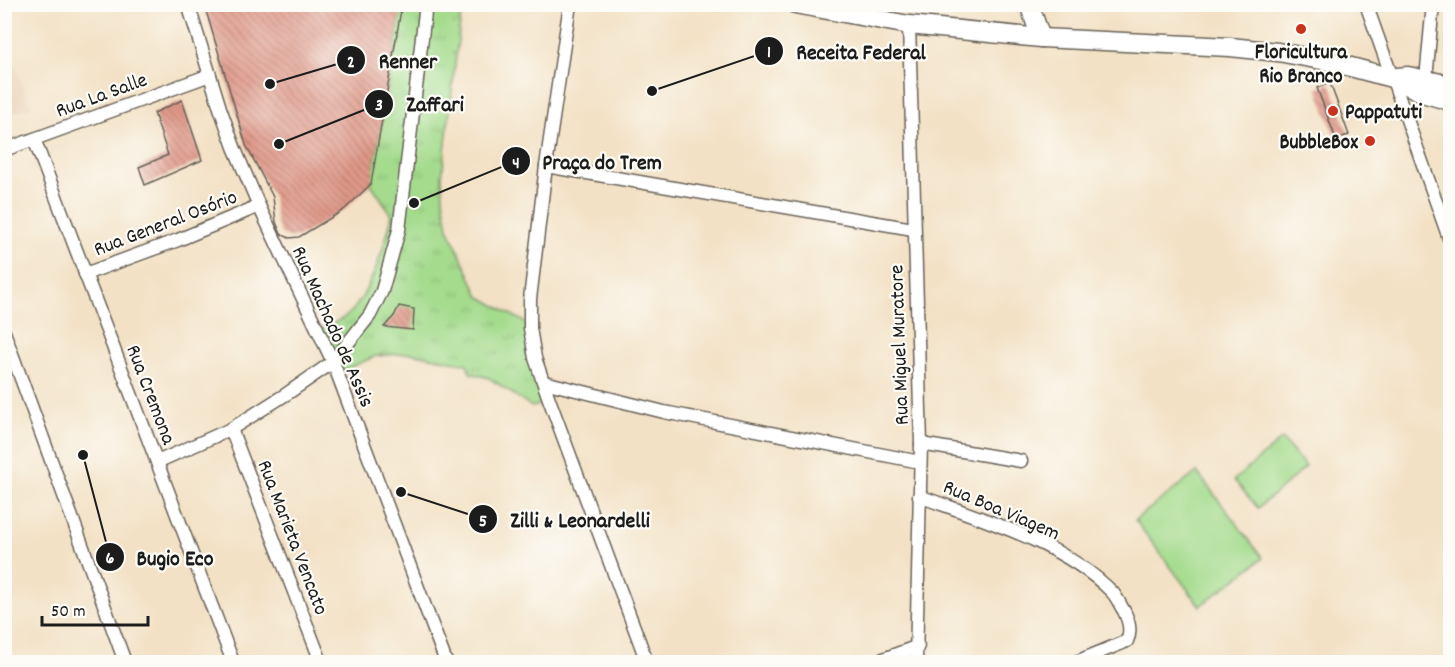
<svg xmlns="http://www.w3.org/2000/svg" width="1455" height="667" viewBox="0 0 1455 667" font-family="Dekko,sans-serif">
<style>
.built{fill:#ebd2b8}
.grass{fill:#a4db8d;stroke:#607c54;stroke-width:1.5}
.park{fill:url(#park-tufts);stroke:#607c54;stroke-width:1.5}
.building{fill:url(#building-back-hatch)}
.lines{fill:none;stroke-linecap:round;stroke-linejoin:round}
.street-casing{stroke:#676157;stroke-width:15}
.secondary-casing{stroke:#676157;stroke-width:21}
.street{stroke:#fff;stroke-width:12}
.secondary{stroke:#fff;stroke-width:18}
.poi-dot{fill:#c8321e;stroke:#fdfcf7;stroke-width:2}
.labels{text-anchor:middle;stroke-width:4.5;stroke-linejoin:round;paint-order:stroke}
.poi-label{font-size:21px;font-weight:bold;fill:#1c1c1c;stroke:#fdfcf7}
.street-label{font-size:21px;fill:#1c1c1c;stroke:#fdfcf7}
.leader{fill:none;stroke:#1c1c1c;stroke-width:2}
.callout-dot{fill:#1c1c1c;stroke:#fdfcf7;stroke-width:2}
.mark-label{font-size:18px;text-anchor:middle;font-weight:bold;fill:#fff}
.callout-label{font-size:22px;text-anchor:middle;font-weight:bold;fill:#1c1c1c;stroke:#fdfcf7;stroke-width:4.5;stroke-linejoin:round;paint-order:stroke}
</style>
<defs>
<pattern id="park-tufts" width="24" height="20" patternUnits="userSpaceOnUse" patternTransform="scale(1.5)"><rect width="24" height="20" fill="#a4db8d"/><path d="M3 7l-1-3M5 7V3M7 7l1-3M15 17l-1-3M17 17v-4M19 17l1-3" fill="none" stroke="#8dbb79"/></pattern>
<pattern id="building-back-hatch" width="6" height="6" patternUnits="userSpaceOnUse" patternTransform="scale(1.5)"><rect width="6" height="6" fill="#e09888"/><path d="M-1 5l2 2M0 0l6 6M5-1l2 2" fill="none" stroke="#b57b6e"/></pattern>
</defs>
<rect width="100%" height="100%" fill="#fdfcf7"/>
<filter id="ink" filterUnits="userSpaceOnUse"><feTurbulence type="fractalNoise" baseFrequency=".0167" numOctaves="2"/><feDisplacementMap in="SourceGraphic" scale="12" xChannelSelector="R" yChannelSelector="G"/><feConvolveMatrix kernelMatrix="1 2 1 2 8 2 1 2 1" color-interpolation-filters="sRGB"/></filter>
<filter id="wash" filterUnits="userSpaceOnUse"><feTurbulence type="fractalNoise" baseFrequency=".008" numOctaves="4" result="noise"/><feDisplacementMap in="SourceGraphic" scale="24" xChannelSelector="R" yChannelSelector="G"/><feGaussianBlur stdDeviation="1.35" result="paint"/><feColorMatrix in="noise" values="0 0 0 0 0 0 0 0 0 0 0 0 0 0 0 0 0 1.4 0 .05"/><feComposite in="paint" operator="in"/></filter>
<g filter="url(#wash)">
<rect width="100%" height="100%" fill="#f3e1c5"/>
<path class="built" d="M4,39L31,107L5,116H4Z"/>
<g class="grass">
<path d="M1282,439L1306,467L1258,508L1234,480Z"/>
<path d="M1197,472L1263,558L1200,606L1135,520Z"/>
</g>
<path class="park" d="M402,5H462L442,177L443,198L448,228L479,296L526,323L549,402L532,407L489,378L470,373L467,364L411,353L376,356L340,372L319,329C328,325 342,321 349,314C370,294 386,243 392,215L371,184Z"/>
<g id="blocks">
<g class="building">
<path d="M204,4H402L371,184L344,210L299,237L289,238L281,234L276,222L273,197L246,145Z"/>
<path d="M1330,83L1349,135L1336,139L1317,88Z"/>
<path d="M182,100L202,160L145,185L139,167L168,155L154,113Z"/>
<path d="M399,306L414,309L413,330L384,327L394,316Z"/>
</g>
</g>
</g>
<g filter="url(#ink)">
<use href="#blocks" fill-opacity="0" stroke="#676157" stroke-width="1.5"/>
<g class="lines">
<defs>
<g id="street">
<path d="M188,4L220,108L234,147L259,206L333,362L446,662"/>
<path d="M570,4L546,166L530,299V328L535,358L549,399L647,662"/>
<path d="M1366,4L1450,241"/>
<path d="M909,25L921,444L916,662"/>
<path d="M1426,79L1433,4"/>
<path d="M34,139L233,662"/>
<path d="M4,150L210,75"/>
<path d="M546,166L913,229"/>
<path d="M85,274L178,240L259,206"/>
<path d="M4,332L125,662"/>
<path d="M544,382L664,412L920,462"/>
<path d="M231,429L320,659"/>
<path d="M921,444L1021,461"/>
<path d="M157,462L231,429L288,393L333,362L370,315L382,291L399,230L426,4"/>
<path d="M919,496C982,519 1064,543 1112,592C1117,597 1120,605 1124,611C1129,621 1132,631 1127,641L1076,662"/>
<path d="M875,662L918,646"/>
</g>
<g id="secondary">
<path d="M795,4L909,25L1041,38L1230,47L1278,52L1332,62L1392,78L1426,94L1450,101"/>
<path d="M1029,4L1041,38"/>
<path d="M1397,77L1408,76L1450,85"/>
</g>
</defs>
<use href="#street" class="street-casing"/>
<use href="#secondary" class="secondary-casing"/>
<use href="#street" class="street"/>
<use href="#secondary" class="secondary"/>
</g>
</g>
<g class="poi-dot">
<circle cx="1301" cy="29" r="6"/>
<circle cx="1333" cy="111" r="6"/>
<circle cx="1370" cy="141" r="6"/>
</g>
<g class="labels">
<g class="poi-label">
<text x="1301" y="58">Floricultura<tspan x="1301" dy="24">Rio Branco</tspan></text>
<text x="1345" y="118" text-anchor="start">Pappatuti</text>
<text x="1358" y="148" text-anchor="end">BubbleBox</text>
</g>
<g class="street-label">
<text transform="translate(101 94) rotate(-20)" y="7">Rua La Salle</text>
<text transform="translate(165 222) rotate(-21)" y="7">Rua General Osório</text>
<text transform="translate(334 326) rotate(66)" y="7">Rua Machado de Assis</text>
<text transform="translate(898 345) rotate(-92)" y="7">Rua Miguel Muratore</text>
<text transform="translate(152 394) rotate(69)" y="7">Rua Cremona</text>
<text transform="translate(1002 509) rotate(23)" y="7">Rua Boa Viagem</text>
<text transform="translate(294 537) rotate(69)" y="7">Rua Marieta Vencato</text>
</g>
</g>
<path class="leader" d="M652 91L769 51M270 84L351 60M279 144L379 104M414 203L516 161M401 492L483 519M83 455L110 557"/>
<g class="callout-dot">
<circle cx="652" cy="91" r="6"/>
<circle cx="270" cy="84" r="6"/>
<circle cx="279" cy="144" r="6"/>
<circle cx="414" cy="203" r="6"/>
<circle cx="401" cy="492" r="6"/>
<circle cx="83" cy="455" r="6"/>
<circle cx="769" cy="51" r="15"/>
<circle cx="351" cy="60" r="15"/>
<circle cx="379" cy="104" r="15"/>
<circle cx="516" cy="161" r="15"/>
<circle cx="483" cy="519" r="15"/>
<circle cx="110" cy="557" r="15"/>
</g>
<g class="mark-label">
<text x="769" y="57">1</text>
<text x="351" y="67">2</text>
<text x="379" y="110">3</text>
<text x="516" y="168">4</text>
<text x="483" y="526">5</text>
<text x="110" y="563">6</text>
</g>
<g class="callout-label">
<text x="861" y="59">Receita Federal</text>
<text x="408" y="68">Renner</text>
<text x="435" y="111">Zaffari</text>
<text x="602" y="169">Praça do Trem</text>
<text x="580" y="527">Zilli &amp; Leonardelli</text>
<text x="175" y="565">Bugio Eco</text>
</g>
<rect width="1455" height="667" fill="none" stroke="#fdfcf7" stroke-width="24"/>
<path d="M42 616v9h106v-9" fill="none" stroke="#1c1c1c" stroke-width="3"/>
<text x="51" y="616" font-size="18" fill="#1c1c1c" stroke="#fdfcf7" stroke-width="4.5" paint-order="stroke">50 m</text>
</svg>
